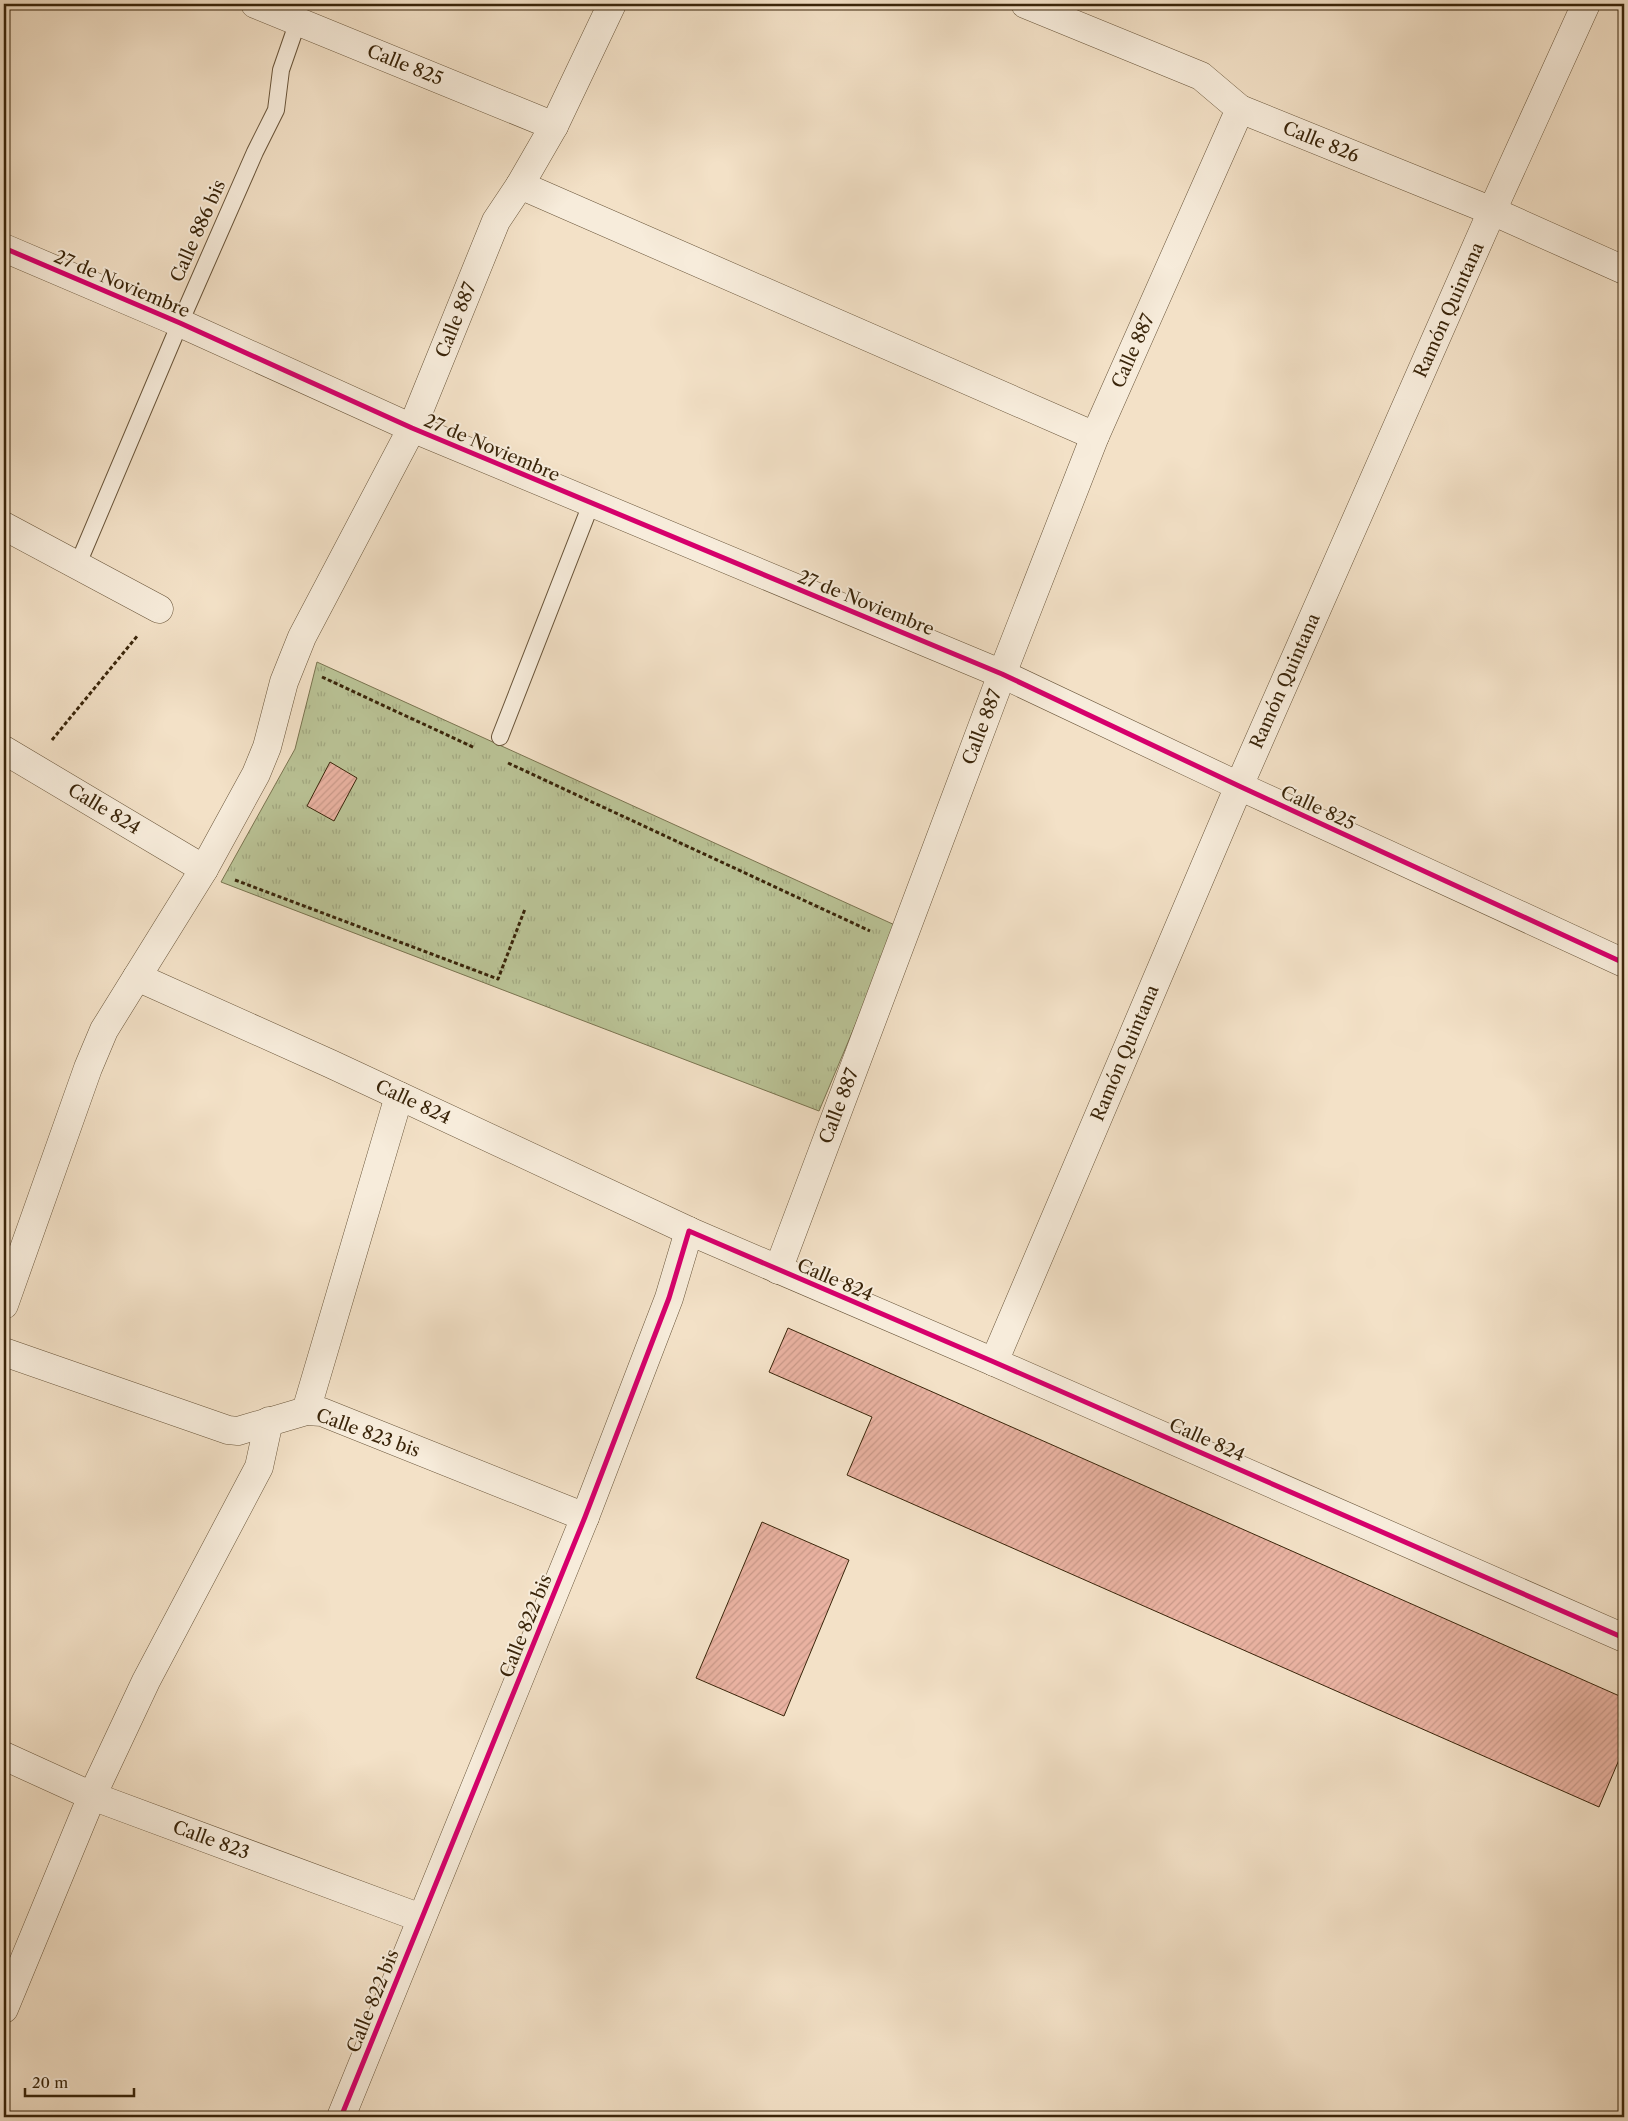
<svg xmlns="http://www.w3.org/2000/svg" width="1628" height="2121" viewBox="0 0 1628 2121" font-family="'Libre Caslon Text',serif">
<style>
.park{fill:url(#park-tufts);stroke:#7a7450}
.building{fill:url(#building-hatch);stroke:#3a250a}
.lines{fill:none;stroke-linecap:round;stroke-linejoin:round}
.service-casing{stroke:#685439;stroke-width:18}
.minor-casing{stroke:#685439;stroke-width:29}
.path{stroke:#3a250a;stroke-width:3;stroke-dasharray:4 2.5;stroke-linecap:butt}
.service{stroke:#f7ecdb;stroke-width:16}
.minor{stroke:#f7ecdb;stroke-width:28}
.cycleway-casing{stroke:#f7ecdb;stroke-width:8}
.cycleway{stroke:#d6006c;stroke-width:5}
.labels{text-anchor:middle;stroke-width:4;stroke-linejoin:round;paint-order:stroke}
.street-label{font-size:18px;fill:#3a250a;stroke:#f7ecdb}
</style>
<defs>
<pattern id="park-tufts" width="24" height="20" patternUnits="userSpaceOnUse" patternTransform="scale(1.25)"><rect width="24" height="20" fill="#bac396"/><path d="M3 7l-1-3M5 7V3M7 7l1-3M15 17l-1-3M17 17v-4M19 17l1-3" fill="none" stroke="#a1a780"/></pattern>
<pattern id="building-hatch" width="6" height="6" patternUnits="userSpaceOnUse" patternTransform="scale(1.25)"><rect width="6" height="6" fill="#e9b2a1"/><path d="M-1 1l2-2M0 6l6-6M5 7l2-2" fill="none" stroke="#c99989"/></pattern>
</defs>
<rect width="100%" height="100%" fill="#f3e1c7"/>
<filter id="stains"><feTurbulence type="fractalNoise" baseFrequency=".004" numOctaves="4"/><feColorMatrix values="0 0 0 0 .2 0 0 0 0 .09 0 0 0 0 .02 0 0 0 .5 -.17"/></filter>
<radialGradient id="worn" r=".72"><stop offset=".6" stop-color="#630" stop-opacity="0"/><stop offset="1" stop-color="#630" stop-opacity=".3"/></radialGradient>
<path class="park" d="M317,662L897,926L819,1111L221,882L295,749Z"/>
<g class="building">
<path d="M330,762L357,778L334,821L307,806Z"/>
<path d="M788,1328L1624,1698V1748L1599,1807L847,1475L872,1417L769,1372Z"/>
<path d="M762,1522L849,1560L784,1716L696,1678Z"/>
</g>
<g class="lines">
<defs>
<g id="service">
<path d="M78,564L180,323L255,152L276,110L281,70L298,21"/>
<path d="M500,737L591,504"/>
</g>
<g id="minor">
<path d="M255,4L554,126"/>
<path d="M1025,4L1201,76L1240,109L1492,211L1624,270"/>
<path d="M520,185L1095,436"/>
<path d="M4,248L180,323L412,428L1002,674L1239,786L1624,963"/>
<path d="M4,526L159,609"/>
<path d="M4,750L204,869"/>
<path d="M137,977L331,1064L689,1231"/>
<path d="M778,1270L1002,674L1095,436L1240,109"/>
<path d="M4,1305L88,1068L104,1030L204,869L256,774L267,747L284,682L302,637L412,428L496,221L520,185L554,126L612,4"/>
<path d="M4,1352L228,1430L238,1431L306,1411L322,1412L585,1517"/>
<path d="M994,1362L1239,786L1492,211L1586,4"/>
<path d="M306,1411L399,1096"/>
<path d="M4,1756L92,1796L421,1918"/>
<path d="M4,2009L92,1796L146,1681L259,1467L269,1421"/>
<path d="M341,2117L585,1517L669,1298L689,1231L994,1362L1624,1638"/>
</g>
</defs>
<use href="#service" class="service-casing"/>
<use href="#minor" class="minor-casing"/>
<g class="path">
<path d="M322,677L475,748"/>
<path d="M52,740L138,635"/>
<path d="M508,763L870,931"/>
<path d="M235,880L498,979L525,909"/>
</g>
<use href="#service" class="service"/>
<use href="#minor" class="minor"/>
<defs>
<g id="cycleway">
<path d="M4,248L180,323L412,428L1002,674L1239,786L1624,963"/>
<path d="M341,2117L585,1517L669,1298L689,1231L994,1362L1624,1638"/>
</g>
</defs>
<use href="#cycleway" class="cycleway-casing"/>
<use href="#cycleway" class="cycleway"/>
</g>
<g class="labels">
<g class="street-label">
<text transform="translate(405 65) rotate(22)" y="6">Calle 825</text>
<text transform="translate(1321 142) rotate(22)" y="6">Calle 826</text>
<text transform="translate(198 231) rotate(-66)" y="6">Calle 886 bis</text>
<text transform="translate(122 284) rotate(23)" y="6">27 de Noviembre</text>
<text transform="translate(1449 310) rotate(-66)" y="6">Ramón Quintana</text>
<text transform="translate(456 320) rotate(-68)" y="6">Calle 887</text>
<text transform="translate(1133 351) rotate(-66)" y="6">Calle 887</text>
<text transform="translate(492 448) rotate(23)" y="6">27 de Noviembre</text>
<text transform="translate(866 603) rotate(22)" y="6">27 de Noviembre</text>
<text transform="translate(1285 681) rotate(-66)" y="6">Ramón Quintana</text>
<text transform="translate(982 727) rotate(-69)" y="6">Calle 887</text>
<text transform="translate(1318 808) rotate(25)" y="6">Calle 825</text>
<text transform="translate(104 809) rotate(31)" y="6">Calle 824</text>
<text transform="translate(1125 1053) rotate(-67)" y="6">Ramón Quintana</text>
<text transform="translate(413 1102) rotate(25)" y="6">Calle 824</text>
<text transform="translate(839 1106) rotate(-69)" y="6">Calle 887</text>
<text transform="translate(835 1280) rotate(23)" y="6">Calle 824</text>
<text transform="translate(368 1433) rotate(20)" y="6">Calle 823 bis</text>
<text transform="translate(1207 1440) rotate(24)" y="6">Calle 824</text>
<text transform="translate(526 1626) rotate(-68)" y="6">Calle 822 bis</text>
<text transform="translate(211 1840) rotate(20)" y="6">Calle 823</text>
<text transform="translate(373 2001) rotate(-68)" y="6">Calle 822 bis</text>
</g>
</g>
<rect width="1628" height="2121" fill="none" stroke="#f3e1c7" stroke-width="20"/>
<rect x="5" y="5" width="1618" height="2111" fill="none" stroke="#3a250a" stroke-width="2.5"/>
<rect x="10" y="10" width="1608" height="2101" fill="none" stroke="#3a250a"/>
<path d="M25 2088v8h109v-8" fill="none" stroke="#3a250a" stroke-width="2.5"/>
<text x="32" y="2088" font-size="15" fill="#3a250a" stroke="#f7ecdb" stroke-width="4" paint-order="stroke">20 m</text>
<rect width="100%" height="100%" filter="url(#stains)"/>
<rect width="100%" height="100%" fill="url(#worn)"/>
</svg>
